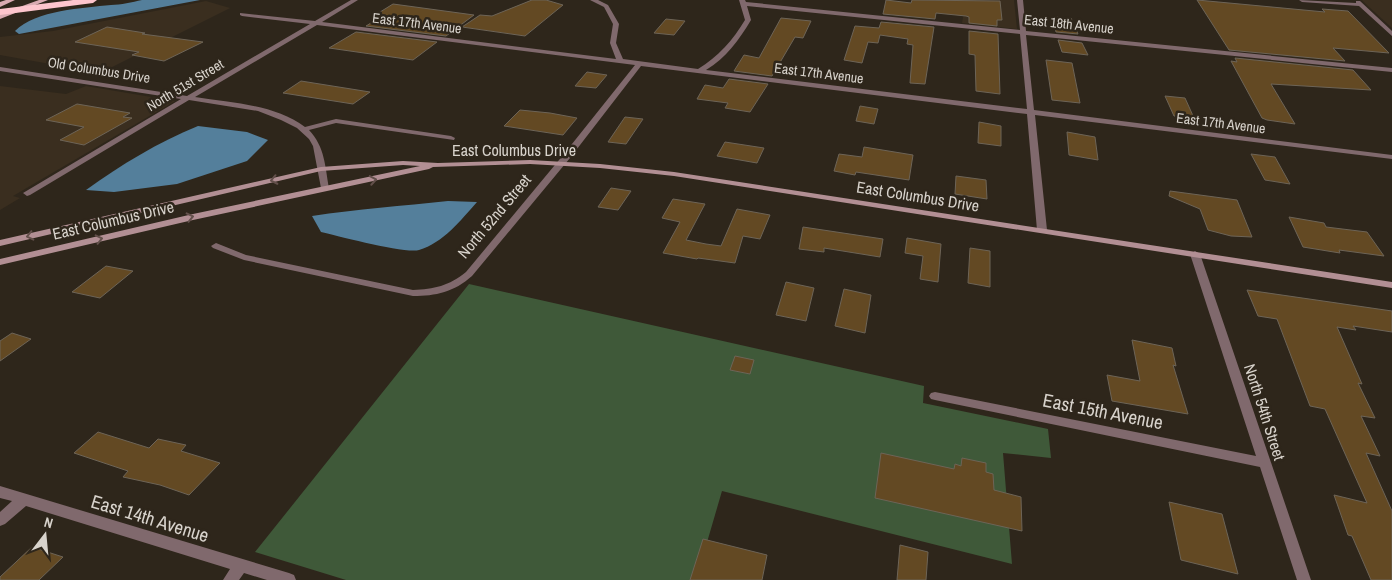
<svg xmlns="http://www.w3.org/2000/svg" width="1392" height="580" viewBox="0 0 1392 580" font-family="'Archivo Narrow',sans-serif">
<style>
.built{fill:#3a2e1f}
.green{fill:#3f5939}
.water{fill:#547f9b}
.building{fill:#634923;stroke:#6d6457}
.lines{fill:none;stroke-linecap:round;stroke-linejoin:round}
.minor{fill:#80696d;fill-rule:evenodd}
.secondary{fill:#b28f94;fill-rule:evenodd}
.primary{fill:#d9abb2;fill-rule:evenodd}
.motorway{fill:#fdc5cd;fill-rule:evenodd}
.oneway{stroke:#63504b}
.labels{text-anchor:middle;stroke-width:5;stroke-linejoin:round;paint-order:stroke}
.far-street-label{font-size:14px;fill:#d8d3cc;stroke:#2e261b}
.street-label{font-size:16px;fill:#d8d3cc;stroke:#2e261b}
.near-street-label{font-size:19px;fill:#d8d3cc;stroke:#2e261b}
</style>
<rect width="100%" height="100%" fill="#2e261b"/>
<g class="built">
<path d="M966,0H1014L1017,29L962,23Z"/>
<path d="M1362,0H1392V28L1368,6Z"/>
<path d="M206,1L230,8L100,73L0,55V37L53,31Z"/>
<path d="M0,86L66,94L86,86L175,101L13,196L20,198L0,210Z"/>
</g>
<path class="green" d="M469,284L924,386L923,403L1048,429L1051,458L1003,453L1012,564L722,491L696,580H346L255,552Z"/>
<g class="water">
<path d="M142,0H200L19,34L15,31C36,10 83,8 111,5C121,5 132,2 142,0Z"/>
<path d="M198,126L247,132L268,140L247,161L177,184L114,192L86,190C122,164 157,143 198,126Z"/>
<path d="M448,201L477,202C461,220 443,243 419,250C406,254 338,236 321,232L312,216C357,209 403,206 448,201Z"/>
</g>
<g class="building">
<path d="M532,0H546L563,5L525,36L462,27L480,15L492,16Z"/>
<path d="M886,0L911,3L912,0L1000,1L1002,20H997V26L969,23V17L966,16L936,13L935,19L883,14Z"/>
<path d="M1197,0L1325,12L1322,9L1348,11L1389,53L1333,48L1345,61L1229,50Z"/>
<path d="M393,4L474,15L446,36L366,26L379,18L372,17Z"/>
<path d="M1052,17L1071,18L1078,34L1056,32Z"/>
<path d="M781,18L811,21L803,38L795,37L772,76L734,71L744,55L759,58Z"/>
<path d="M666,19L685,21L674,35L654,33Z"/>
<path d="M881,22L934,27L925,84L910,83L913,45L907,44L908,39L880,35L878,43L868,42L862,63L844,60L855,26L879,28Z"/>
<path d="M107,27L145,33L142,34L203,42L164,61L132,55L139,52L75,42Z"/>
<path d="M969,31L998,34L1000,94L976,91L975,55L969,54Z"/>
<path d="M356,32L437,42L413,60L329,48Z"/>
<path d="M1058,40L1082,43L1088,55L1062,52Z"/>
<path d="M1235,58L1353,70L1371,90L1271,84L1295,124L1267,120L1262,118L1231,61L1237,62Z"/>
<path d="M1046,60L1072,63L1080,103L1052,100Z"/>
<path d="M587,72L607,75L596,88L575,86Z"/>
<path d="M729,79L768,84L750,112L725,108L728,103L697,99L705,85L723,88Z"/>
<path d="M301,81L370,92L353,104L283,93Z"/>
<path d="M1165,96L1185,98L1194,118L1174,116Z"/>
<path d="M77,104L130,113L123,117L132,118L84,145L60,140L84,127L46,120Z"/>
<path d="M860,106L878,109L874,124L856,121Z"/>
<path d="M520,110L550,113L577,118L563,135L504,126Z"/>
<path d="M625,117L643,119L626,144L608,142Z"/>
<path d="M979,122L1001,126V146L978,143Z"/>
<path d="M1067,132L1095,137L1098,160L1069,155Z"/>
<path d="M725,142L764,148L757,163L717,156Z"/>
<path d="M864,147L913,155L909,180L856,172L855,175L834,171L839,154L862,157Z"/>
<path d="M1251,154L1275,157L1290,184L1265,180Z"/>
<path d="M956,176L986,180L987,199L955,194Z"/>
<path d="M611,188L631,191L618,210L598,207Z"/>
<path d="M1170,191L1237,200L1252,237L1231,236L1208,230L1200,209L1169,196Z"/>
<path d="M673,199L705,204L686,240L706,244L721,246L737,209L770,215L760,239L743,236L735,263L698,258L697,259L663,253L680,222L662,218Z"/>
<path d="M1289,217L1324,223L1326,227L1367,232L1384,256L1339,250L1340,253L1303,247Z"/>
<path d="M803,227L883,239L880,257L824,248V252L799,249Z"/>
<path d="M907,238L941,244L938,282L920,279L923,256L905,253Z"/>
<path d="M970,248L990,251V287L968,283Z"/>
<path d="M106,266L133,271L100,298L72,292Z"/>
<path d="M786,282L814,288L806,321L776,315Z"/>
<path d="M844,289L871,295L865,333L835,326Z"/>
<path d="M1247,290L1392,311V332L1353,326L1356,330L1337,327L1362,384L1358,383L1375,418L1361,416L1380,456L1366,453L1392,511V580H1371L1352,536L1348,535L1334,495L1367,503L1325,409L1310,406L1277,319L1258,316Z"/>
<path d="M12,333L31,339L0,361V341Z"/>
<path d="M1132,340L1172,348L1176,366L1173,365L1188,414L1112,401L1107,375L1140,381Z"/>
<path d="M735,356L754,360L750,374L730,370Z"/>
<path d="M98,432L149,448L158,439L186,445L181,451L220,463L189,495L160,485L123,477L128,471L74,453Z"/>
<path d="M881,453L954,469L955,464L961,466L962,458L986,463V472L993,474L994,490L1021,497L1022,531L875,498Z"/>
<path d="M1169,502L1222,514L1238,574L1181,560Z"/>
<path d="M703,539L767,555L762,580H690Z"/>
<path d="M900,545L928,552L926,580H897Z"/>
<path d="M32,547L63,557L39,580H0V577Z"/>
</g>
<g class="lines">
<g class="minor">
<path d="M351,0H358L322,22L616,59L610,43L613,24L604,7L590,0H598L608,5L619,24L616,43L623,59L698,69C718,57 733,40 745,20L739,0H745L746,2L1020,30L1017,0H1023L1026,31L1392,68V72L1026,35L1034,110L1392,155V159L1035,115L1047,230L1042,233L1037,230L1027,114L641,66L570,158L472,276C454,292 436,296 413,296L244,260L213,248L211,246L216,243L246,255L413,290C434,289 449,286 466,272L564,154L635,65L317,25L195,97C232,103 274,104 305,127L336,119L451,136L455,138L454,140L336,123L309,130C325,147 325,166 329,188L325,191L321,188L313,146L309,139L297,128L281,120L258,111L189,100L30,195L27,196L23,193L181,99L0,71V67L187,96L310,24L242,16L240,15V13L315,21ZM747,6L1020,34L1027,109L706,70C726,58 739,40 751,20Z"/>
<path d="M1299,0L1356,3V1H1360L1392,31V36L1359,6L1302,2Z"/>
<path d="M1195,251L1200,254L1311,580H1297L1260,467L935,400L931,399L929,396L931,393L935,392L1256,456L1190,254Z"/>
<path d="M0,486L289,573L294,575L296,580H267L244,573L239,580H223L230,569L26,506L5,524L0,526V512L12,501L0,498Z"/>
</g>
<path class="secondary" d="M530,160L600,164L674,172L1392,282V288L674,176L600,168L530,164L433,167L429,169L193,220L0,265V259L193,214L420,166L403,165L321,171L0,246V240L321,167L403,161L438,163Z"/>
<g class="primary">
<path d="M6,0H15L0,7V2Z"/>
<path d="M39,0H48L0,19V14Z"/>
</g>
<path class="motorway" d="M73,0H97L93,3L0,15V9Z"/>
</g>
<defs><path id="oneway-chevron" d="M-2-3.5L2.5 0L-2 3.5" fill="none" stroke-width="1.6" stroke-linecap="round" stroke-linejoin="round" transform="scale(1.25)"/></defs>
<g class="oneway">
<use href="#oneway-chevron" transform="translate(274 180) rotate(168)"/>
<use href="#oneway-chevron" transform="translate(373 180) rotate(-10)"/>
<use href="#oneway-chevron" transform="translate(190 217) rotate(-13)"/>
<use href="#oneway-chevron" transform="translate(30 236) rotate(167)"/>
<use href="#oneway-chevron" transform="translate(99 239) rotate(-13)"/>
</g>
<g class="labels">
<g class="far-street-label">
<text transform="translate(417 23) rotate(7)" y="5">East 17th Avenue</text>
<text transform="translate(1069 24) rotate(6)" y="5">East 18th Avenue</text>
<text transform="translate(99 70) rotate(9)" y="5">Old Columbus Drive</text>
<text transform="translate(819 73) rotate(7)" y="5">East 17th Avenue</text>
<text transform="translate(185 85) rotate(-31)" y="5">North 51st Street</text>
<text transform="translate(1221 123) rotate(7)" y="5">East 17th Avenue</text>
</g>
<g class="street-label">
<text x="514" y="156">East Columbus Drive</text>
<text transform="translate(918 196) rotate(9)" y="6">East Columbus Drive</text>
<text transform="translate(494 216) rotate(-50)" y="6">North 52nd Street</text>
<text transform="translate(113 220) rotate(-13)" y="6">East Columbus Drive</text>
<text transform="translate(1265 412) rotate(72)" y="6">North 54th Street</text>
</g>
<g class="near-street-label">
<text transform="translate(1103 411) rotate(11)" y="7">East 15th Avenue</text>
<text transform="translate(150 518) rotate(17)" y="7">East 14th Avenue</text>
</g>
</g>
<g transform="translate(45 535) rotate(16)" stroke="#2e261b" stroke-width="4" paint-order="stroke">
<path d="M0-4L9 19L0 12L-9 19Z" fill="#d8d3cc"/>
<text y="-8" font-size="14" font-weight="bold" text-anchor="middle" fill="#d8d3cc">N</text>
</g>
</svg>
